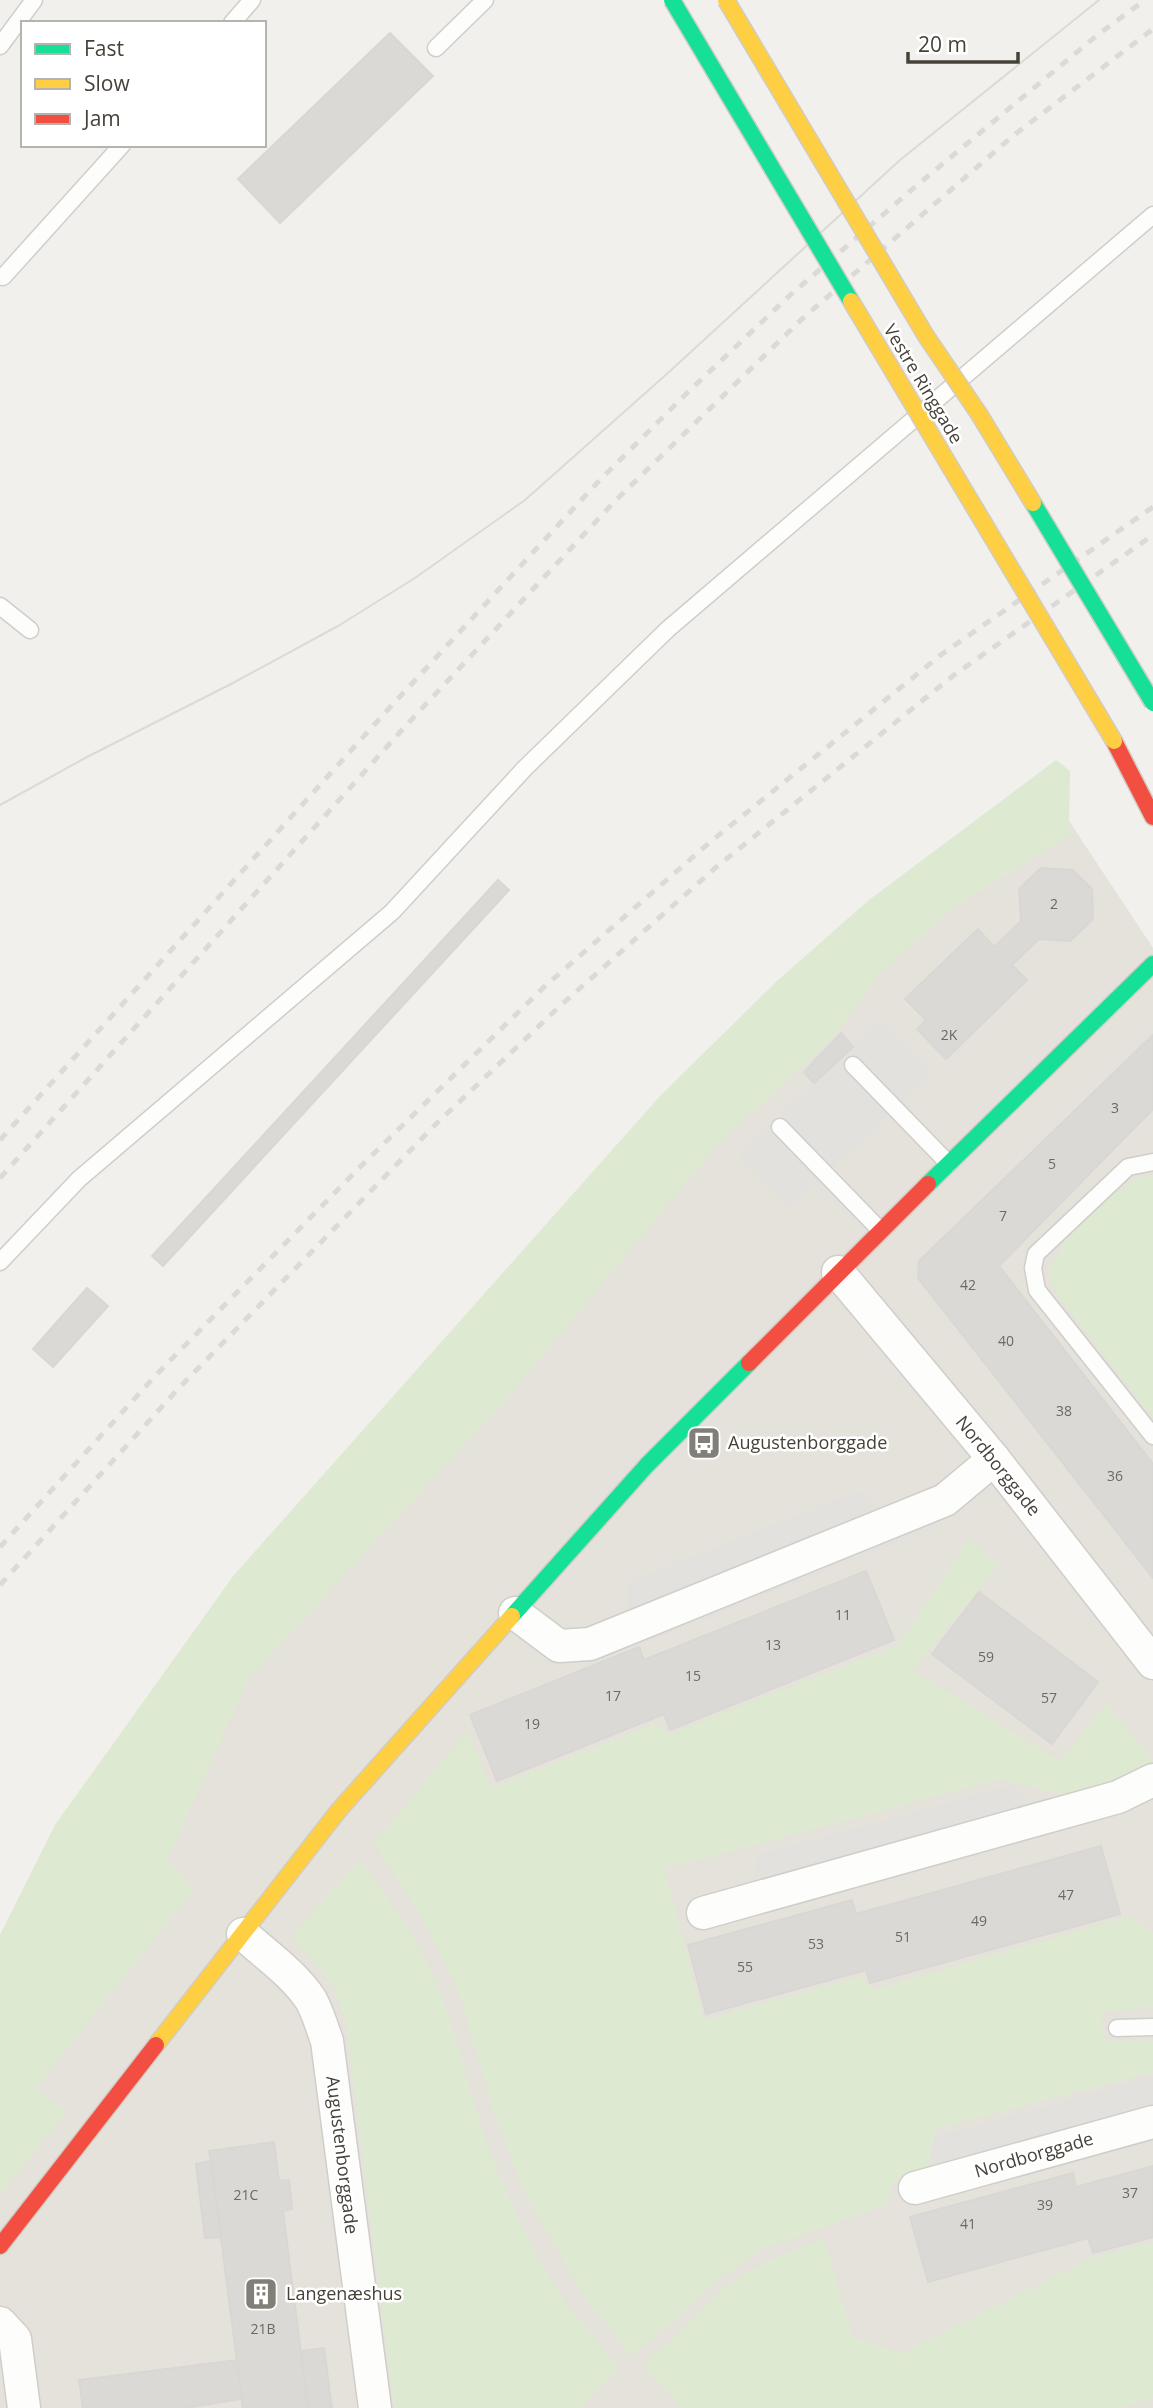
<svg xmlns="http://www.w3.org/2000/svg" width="1153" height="2408" viewBox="0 0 1153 2408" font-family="'Open Sans',sans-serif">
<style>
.residential{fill:#e5e2db}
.green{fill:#dde9d0}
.parking{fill:#e3e1de}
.building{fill:#dbd9d5;stroke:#d9d7d3;stroke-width:2}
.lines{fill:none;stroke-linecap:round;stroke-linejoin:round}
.lane-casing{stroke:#cfceca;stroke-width:19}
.street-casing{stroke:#cfceca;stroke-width:35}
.fast-casing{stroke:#d0cdc4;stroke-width:19}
.slow-casing{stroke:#d0cdc4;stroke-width:19}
.jam-casing{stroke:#d0cdc4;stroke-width:19}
.lane{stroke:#fdfdfc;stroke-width:16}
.street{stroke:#fdfdfc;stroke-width:32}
.fast{stroke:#16e098;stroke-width:16}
.slow{stroke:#ffcf43;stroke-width:16}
.jam{stroke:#f24e42;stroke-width:16}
.tram{stroke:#dadad9;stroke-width:2}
.rail{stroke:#dadad9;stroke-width:5;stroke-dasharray:9 9;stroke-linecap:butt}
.fast-bridge-casing{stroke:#d0cdc4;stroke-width:19;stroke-linecap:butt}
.slow-bridge-casing{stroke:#d0cdc4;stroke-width:19;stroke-linecap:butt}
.fast-bridge{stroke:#16e098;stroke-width:16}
.slow-bridge{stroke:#ffcf43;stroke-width:16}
.labels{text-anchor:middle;stroke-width:5;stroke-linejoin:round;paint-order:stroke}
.number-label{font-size:14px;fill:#6d6861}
.street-label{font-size:18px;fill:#474239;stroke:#fff}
.poi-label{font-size:18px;fill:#474239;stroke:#fff;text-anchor:start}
</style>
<rect width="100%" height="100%" fill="#f1f0ed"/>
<path class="residential" d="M1044,783L1153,948V2408H0V1943L215,1625Z"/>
<g class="green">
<path d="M1056,760L1070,771L1069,836L948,911L878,976L832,1039L719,1143L500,1406L249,1678L167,1860L194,1889L36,2087L66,2112L0,2195V1935L55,1825L234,1575L661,1095L777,981L869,900Z"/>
<path d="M1153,1175V1418L1057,1295L1049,1274L1050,1266L1070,1233L1131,1180Z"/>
<path d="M969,1539L999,1565L912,1670L1060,1761L1107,1703L1153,1761L1073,1798L1001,1779L665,1869L704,2020L861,1976L872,1990L1129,1916L1153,1933V2007L1100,2013L1106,2041H1153V2072L936,2129L928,2170L894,2180L886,2205L760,2250L719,2279L633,2357L586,2299L524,2192L491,2104L459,1994L442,1956L414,1904L374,1843L468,1730L490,1788L654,1724L669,1734L898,1645Z"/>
<path d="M360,1861C393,1905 426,1950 444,2003C464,2058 474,2116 497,2170C517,2218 539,2265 569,2307C585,2328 603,2348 620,2369L579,2408H394L346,2022C335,1979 319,1966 290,1936Z"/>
<path d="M824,2239L853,2337L902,2353L1091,2258L1153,2242V2398L1120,2408H682L642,2366L730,2283L770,2260Z"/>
</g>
<g class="parking">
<path d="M879,1019L931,1072L791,1208L739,1155Z"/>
<path d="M859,1491L884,1514L931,1511L937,1527L586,1666L584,1649L627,1619V1582Z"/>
<path d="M1012,1785L1034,1812L751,1892L758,1855Z"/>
<path d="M1153,2076V2105L928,2170L934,2137Z"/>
</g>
<g class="building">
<path d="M390,33L433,76L280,223L238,179Z"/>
<path d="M1041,868L1073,870L1092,889L1093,919L1070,941L1039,939L1021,921L1019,889Z"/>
<path d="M498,880L509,890L163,1266L152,1256Z"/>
<path d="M1021,921L1039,939L1012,965L1027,980L946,1059L917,1029L926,1020L905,999L978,929L994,947Z"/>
<path d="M841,1033L853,1047L814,1083L804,1072Z"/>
<path d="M1153,1035V1109L999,1266L1153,1464V1578L918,1278L919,1261Z"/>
<path d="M87,1288L108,1306L53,1367L33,1349Z"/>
<path d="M866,1571L894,1640L670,1730L664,1714L497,1781L470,1715L639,1647L644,1660Z"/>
<path d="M979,1592L1098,1682L1052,1744L932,1654Z"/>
<path d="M1101,1846L1120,1914L870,1983L866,1970L706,2014L688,1945L852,1900L856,1914Z"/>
<path d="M274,2142L279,2181L289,2180L292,2209L283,2211L308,2408H243L211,2161L209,2151Z"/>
<path d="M211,2161L221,2237L205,2238L196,2164Z"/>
<path d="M1153,2166V2237L1093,2253L1088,2238L928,2282L910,2217L1073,2173L1076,2187Z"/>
<path d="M324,2348L332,2408H308L301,2351Z"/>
<path d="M237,2360L242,2399L184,2408H83L79,2380Z"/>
</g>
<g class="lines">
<defs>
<g id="lane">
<path d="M232,23L252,0"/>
<path d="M0,46L34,0"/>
<path d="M436,48L485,0"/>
<path d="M3,277L122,145"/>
<path d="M0,606L30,630"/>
<path d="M853,1065L949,1164"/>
<path d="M780,1127L880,1230"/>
<path d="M1153,1162L1128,1167L1036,1254L1033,1268L1037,1290L1153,1436"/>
<path d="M0,1262L79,1179L392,912L525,768L668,629L1153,215"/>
<path d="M1117,2028L1153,2027"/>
</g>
<g id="street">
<path d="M838,1272L994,1459L1153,1663"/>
<path d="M515,1613L559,1646L590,1644L945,1500L994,1459"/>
<path d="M703,1913L1118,1797L1153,1780"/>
<path d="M243,1934C265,1954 294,1974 311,2000C318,2013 322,2027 327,2041L375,2408"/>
<path d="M915,2188L1153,2122"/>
<path d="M0,2323L15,2339L24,2408"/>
</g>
<g id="fast">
<path d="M928,1184L1153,964"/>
<path d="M512,1616L647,1465L749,1363"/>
</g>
<path id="slow" d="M156,2045L339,1810L512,1616"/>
<g id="jam">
<path d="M1114,741L1153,817"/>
<path d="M749,1363L928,1184"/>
<path d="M0,2246L156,2045"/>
</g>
</defs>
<use href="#lane" class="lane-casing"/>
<use href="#street" class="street-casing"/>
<use href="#fast" class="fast-casing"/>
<use href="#slow" class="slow-casing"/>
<use href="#jam" class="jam-casing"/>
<use href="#lane" class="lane"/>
<use href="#street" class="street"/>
<use href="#fast" class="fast"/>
<use href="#slow" class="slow"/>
<use href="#jam" class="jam"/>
<path class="tram" d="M0,805L87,757L231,684L338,626L415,578L525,500L669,372L900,160L1099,0"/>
<g class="rail">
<path d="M0,1140L383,715L597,483L687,393L787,298L916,186L1100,33L1145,0"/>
<path d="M0,1178L401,731L615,501L802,319L1014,135L1153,29"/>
<path d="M0,1547L156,1375L362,1165L544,987L709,843L942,654L1153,507"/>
<path d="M0,1585L178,1389L437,1123L560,1006L714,869L954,675L1153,535"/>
</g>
<defs>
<g id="fast-bridge">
<path d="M672,0L851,301"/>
<path d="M1033,503L1153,703"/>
</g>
<g id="slow-bridge">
<path d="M726,0L926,336L979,414L1033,503"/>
<path d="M851,301L1114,741"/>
</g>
</defs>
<use href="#fast-bridge" class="fast-bridge-casing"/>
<use href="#slow-bridge" class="slow-bridge-casing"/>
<use href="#fast-bridge" class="fast-bridge"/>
<use href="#slow-bridge" class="slow-bridge"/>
</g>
<defs>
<symbol id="bus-square" viewBox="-11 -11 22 22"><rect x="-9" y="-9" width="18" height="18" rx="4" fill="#827f78" stroke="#fff"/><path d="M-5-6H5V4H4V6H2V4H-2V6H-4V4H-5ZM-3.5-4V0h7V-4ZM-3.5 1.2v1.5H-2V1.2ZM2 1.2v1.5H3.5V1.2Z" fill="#fff"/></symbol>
<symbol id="building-square" viewBox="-11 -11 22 22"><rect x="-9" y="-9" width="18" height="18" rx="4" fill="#827f78" stroke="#fff"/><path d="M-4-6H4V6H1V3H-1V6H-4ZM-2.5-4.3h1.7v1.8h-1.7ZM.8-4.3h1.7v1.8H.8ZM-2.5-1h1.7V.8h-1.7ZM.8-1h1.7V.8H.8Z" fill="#fff"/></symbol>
</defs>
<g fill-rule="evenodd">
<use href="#bus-square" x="685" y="1424" width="38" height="38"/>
<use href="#building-square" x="242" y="2275" width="38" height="38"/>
</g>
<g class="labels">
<g class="number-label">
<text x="1054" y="909">2</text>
<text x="949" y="1040">2K</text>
<text x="1115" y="1113">3</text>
<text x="1052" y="1169">5</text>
<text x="1003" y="1221">7</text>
<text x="968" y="1290">42</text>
<text x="1006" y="1346">40</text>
<text x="1064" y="1416">38</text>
<text x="1115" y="1481">36</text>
<text x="843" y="1620">11</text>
<text x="773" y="1650">13</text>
<text x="986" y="1662">59</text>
<text x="693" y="1681">15</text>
<text x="613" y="1701">17</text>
<text x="1049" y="1703">57</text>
<text x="532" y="1729">19</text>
<text x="1066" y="1900">47</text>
<text x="979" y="1926">49</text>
<text x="903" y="1942">51</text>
<text x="816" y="1949">53</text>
<text x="745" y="1972">55</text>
<text x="1130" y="2198">37</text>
<text x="246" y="2200">21C</text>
<text x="1045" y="2210">39</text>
<text x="968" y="2229">41</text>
<text x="263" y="2334">21B</text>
</g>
<g class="street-label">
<text transform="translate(923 384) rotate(59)" y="6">Vestre Ringgade</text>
<text transform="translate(998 1466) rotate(51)" y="6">Nordborggade</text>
<text transform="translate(342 2155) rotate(83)" y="6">Augustenborggade</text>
<text transform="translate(1034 2155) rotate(-16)" y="6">Nordborggade</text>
</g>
<g class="poi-label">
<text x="728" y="1449">Augustenborggade</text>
<text x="286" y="2300">Langenæshus</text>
</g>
</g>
<rect x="21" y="21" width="245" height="126" fill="#ffffff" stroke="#b5b3b0" stroke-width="2"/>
<rect x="35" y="44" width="35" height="10" fill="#16e098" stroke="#b5b3b0" stroke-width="2"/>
<text x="84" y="56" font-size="21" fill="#474239">Fast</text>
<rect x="35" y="79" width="35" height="10" fill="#ffcf43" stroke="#b5b3b0" stroke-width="2"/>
<text x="84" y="91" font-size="21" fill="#474239">Slow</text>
<rect x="35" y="114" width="35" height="10" fill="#f24e42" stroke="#b5b3b0" stroke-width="2"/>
<text x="84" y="126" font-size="21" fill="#474239">Jam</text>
<path d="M908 52v10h110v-10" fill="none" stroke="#474239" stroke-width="3.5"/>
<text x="918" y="52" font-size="21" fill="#474239" stroke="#ffffff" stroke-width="5" paint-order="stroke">20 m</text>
</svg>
